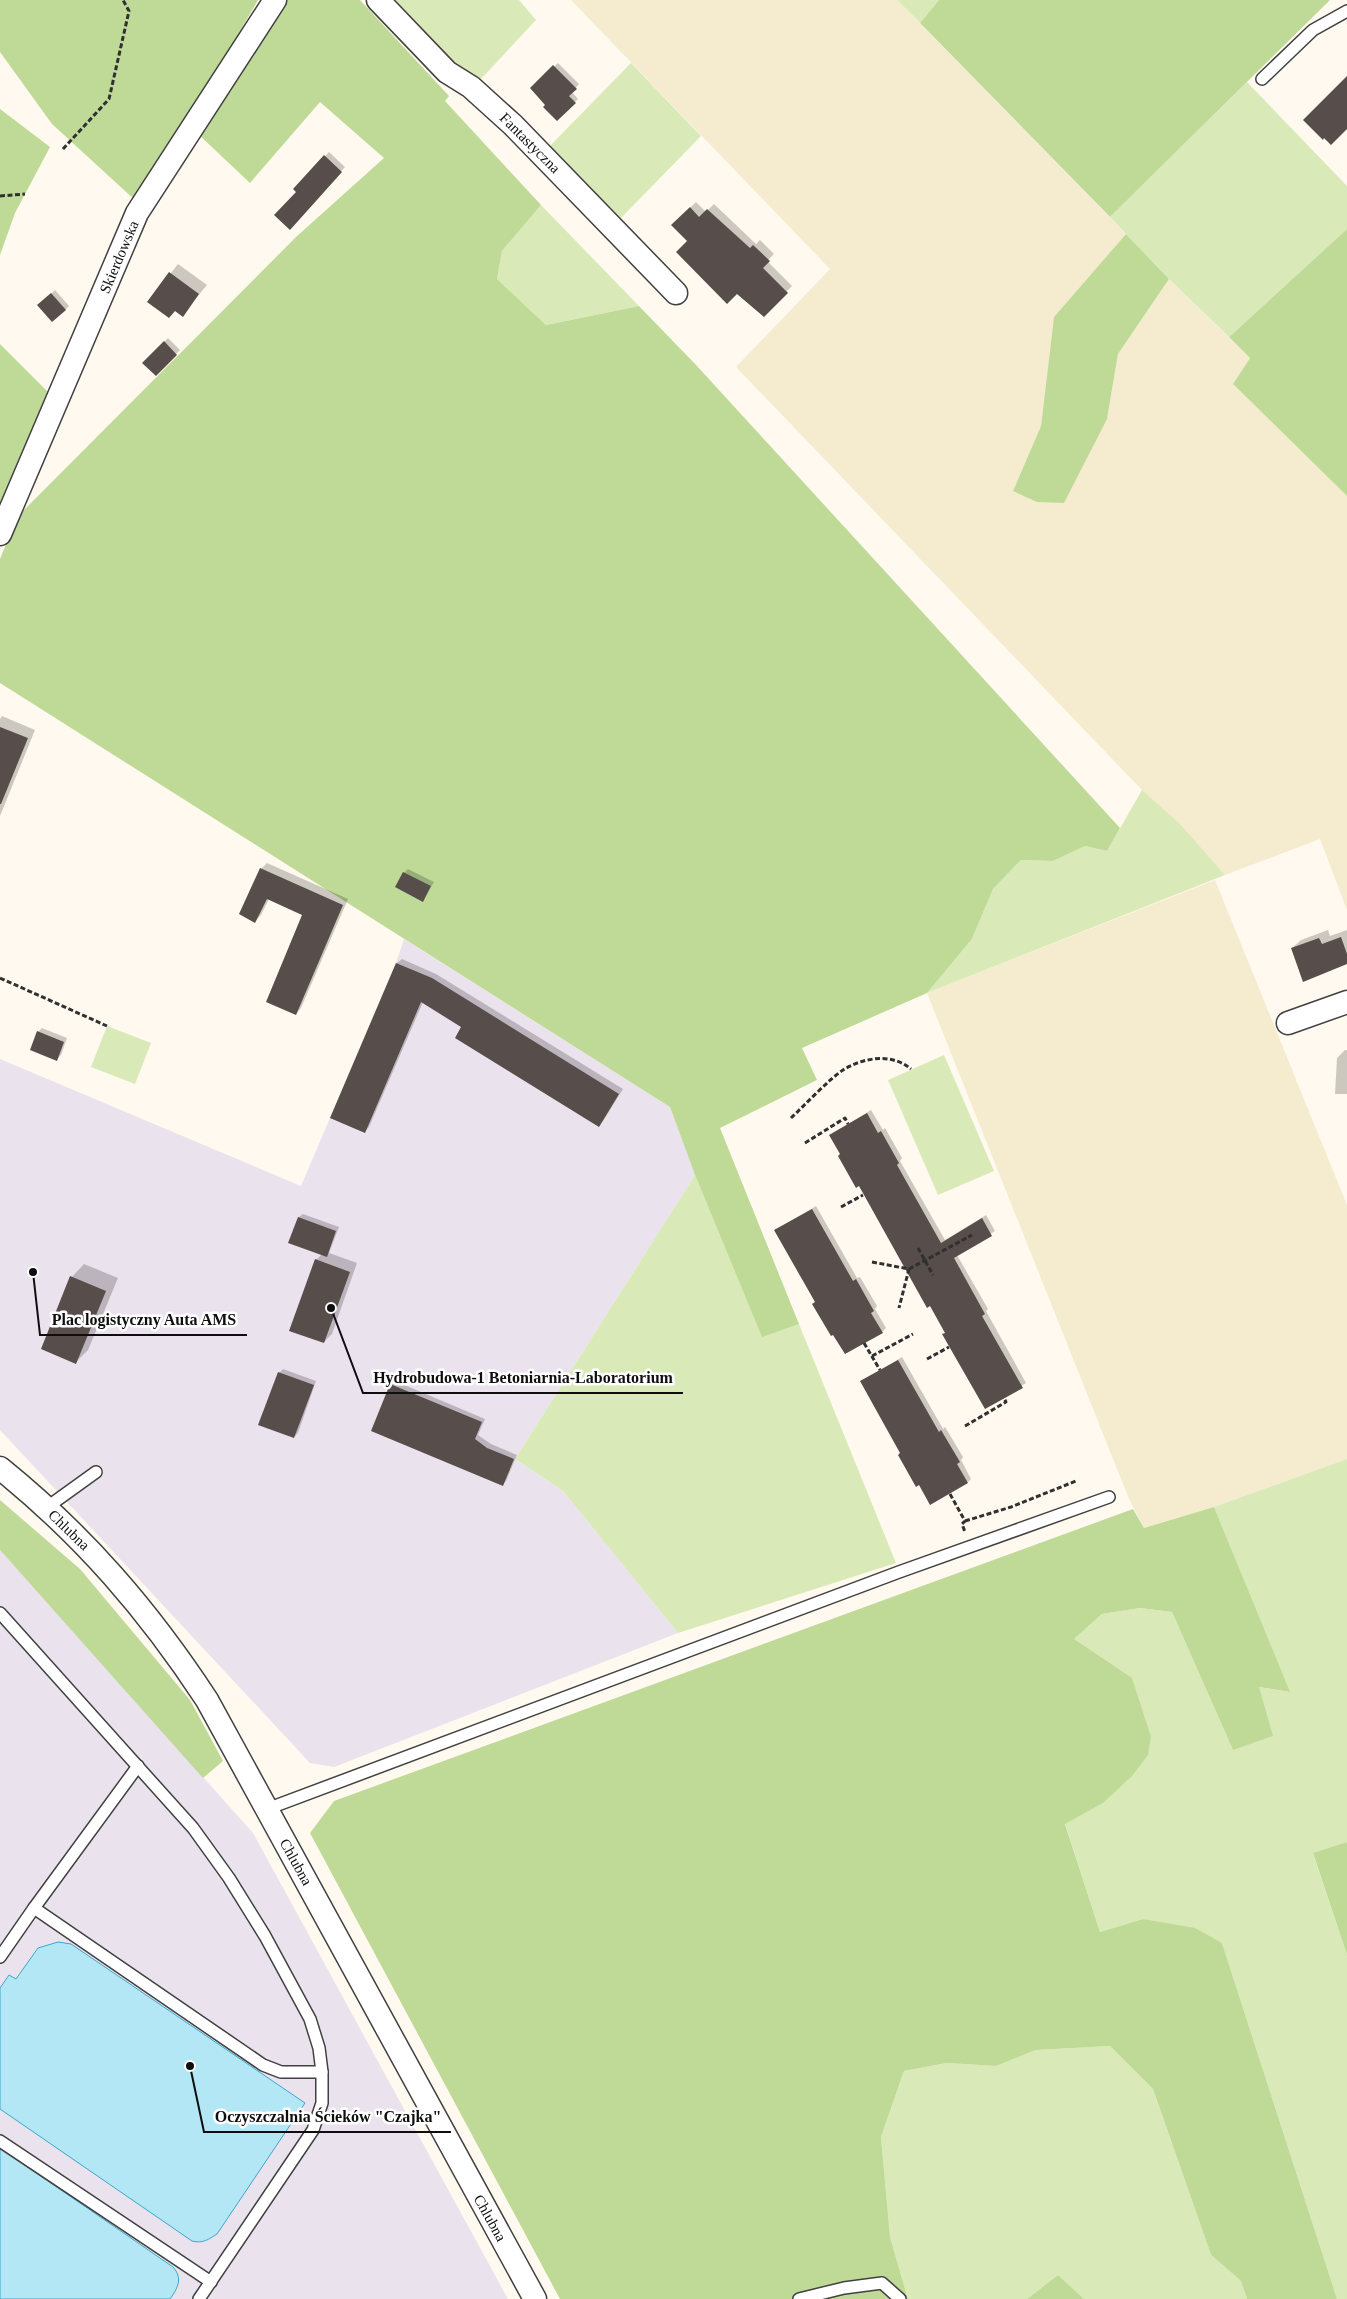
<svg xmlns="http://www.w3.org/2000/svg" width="1347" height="2299" viewBox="0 0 1347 2299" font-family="'Times New Roman',serif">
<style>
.industrial{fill:#eae2ed}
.farmland{fill:#f5eccf}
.green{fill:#d9eab8}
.forest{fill:#bfda97}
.water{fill:#b3e7f6;stroke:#3aa8ce}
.shadow{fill:#0003}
.building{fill:#574d4a}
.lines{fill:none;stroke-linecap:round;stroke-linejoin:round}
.lane-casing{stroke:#414141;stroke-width:14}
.street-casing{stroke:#414141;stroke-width:25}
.path{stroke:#303030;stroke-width:3;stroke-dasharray:5 2.5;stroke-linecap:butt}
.lane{stroke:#fff;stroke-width:11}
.street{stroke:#fff;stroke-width:22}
.labels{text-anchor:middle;stroke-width:5;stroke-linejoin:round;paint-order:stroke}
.street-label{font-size:15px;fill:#0e0e0e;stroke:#fff}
.leader{fill:none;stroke:#0e0e0e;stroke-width:2}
.callout-dot{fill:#0e0e0e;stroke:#fff;stroke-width:2}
.callout-label{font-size:16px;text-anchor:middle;font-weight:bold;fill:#0e0e0e;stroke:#fff;stroke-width:5;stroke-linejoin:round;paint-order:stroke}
</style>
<rect width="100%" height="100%" fill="#fff9ef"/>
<g class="industrial">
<path d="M404,939L670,1107L695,1175L515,1459L563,1491L678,1633L334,1767L310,1763L0,1430V1059L301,1186L396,963Z"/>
<path d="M0,1550L253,1833L508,2299H0Z"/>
</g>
<g class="farmland">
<path d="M571,0H897L1126,234L1054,317L1041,426L1013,491L1107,419L1118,354L1169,279L1250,358L1233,384L1347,496V910L1320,839L1225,875L1180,825L1142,790L736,367L830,269Z"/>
<path d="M1215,880L1347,1205V1459L1214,1507L1144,1528L1129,1499L927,993Z"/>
</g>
<g class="green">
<path d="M393,0H519L536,20L481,79L446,62Z"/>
<path d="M897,0H939L920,23Z"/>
<path d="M631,63L701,136L619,220L548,148Z"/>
<path d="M1247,82L1347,186V229L1229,337L1169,279L1110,217Z"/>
<path d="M541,205L639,306L546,325L497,279L502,251Z"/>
<path d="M1142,790L1180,824L1225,875L927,993L972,939L993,889L1021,860L1053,861L1085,846L1107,851Z"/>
<path d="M107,1026L151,1043L135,1084L91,1067Z"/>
<path d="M944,1055L994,1171L938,1195L888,1080Z"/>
<path d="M695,1175L762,1336L799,1324L896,1563L678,1633L563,1491L515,1459Z"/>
<path d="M1347,1459V1842L1313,1854L1347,1955V2299H1337L1222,1943L1143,1919L1100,1932L1065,1823L1103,1803L1074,1639L1102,1614L1140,1608L1172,1612L1233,1750L1259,1687L1289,1692L1214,1507Z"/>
<path d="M1110,2046L1153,2089L1211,2255L1241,2281L1247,2299H1084L1058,2275L1027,2299H908L890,2237L881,2137L904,2071L947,2063L996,2066L1036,2050Z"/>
</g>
<g class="forest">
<path d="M0,0H258L176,141L136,201L52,124L0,52Z"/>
<path d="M282,0H360L449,96L445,101L541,205L502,251L497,279L546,325L639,306L697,366L1120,828L1107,851L1085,846L1053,861L1021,860L993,889L972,939L927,993L802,1048L817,1080L720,1128L799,1324L762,1337L695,1175L670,1107L0,683V559L17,517L296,237L384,158L320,102L250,183L197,133Z"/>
<path d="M939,0H1330L1110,217L920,23Z"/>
<path d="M0,109L50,147L15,213L0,255Z"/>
<path d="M1347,229V496L1233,384L1250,358L1229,337Z"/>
<path d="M1126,234L1169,279L1118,354L1107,419L1064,503L1037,502L1013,491L1041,426L1054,317Z"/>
<path d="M0,344L49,393L0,513Z"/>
<path d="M0,1500L80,1569L190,1700L223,1761L203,1778L0,1550Z"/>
<path d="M1214,1507L1290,1692L1259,1687L1273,1736L1233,1750L1172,1612L1140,1608L1102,1614L1074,1639L1132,1678L1151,1737L1148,1755L1132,1776L1103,1803L1065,1824L1100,1932L1143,1919L1195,1928L1222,1943L1337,2299H1247L1241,2281L1211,2255L1153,2089L1110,2046L1036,2050L996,2066L947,2063L904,2071L881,2137L890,2237L908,2299H560L310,1833L334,1801L1133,1509L1144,1528Z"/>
<path d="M1347,1842V1955L1313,1853Z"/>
<path d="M1058,2275L1084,2299H1027Z"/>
</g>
<g class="water">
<path d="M58,1942L71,1944L305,2103L217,2234C209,2239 203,2244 192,2241L0,2109V1988L9,1975L16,1979L38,1948Z"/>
<path d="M0,2148L173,2267C183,2278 178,2288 170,2299H0Z"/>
</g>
<g class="shadow">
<path d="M558,63L579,84L572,92L578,99L557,119L532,88Z"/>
<path d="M329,152L345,167L290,228L298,192L295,189Z"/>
<path d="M696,202L706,212L714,204L756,244L760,240L774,254L767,261L792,286L764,315L737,292L673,225Z"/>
<path d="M178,264L207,285L182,315L176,310L149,301Z"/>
<path d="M55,290L69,306L65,310L39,305Z"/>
<path d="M168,338L180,350L156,375L144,363Z"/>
<path d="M2,716L35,730L0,816V719Z"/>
<path d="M267,863L348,899L301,1008L296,1014L304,914L269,899L261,915L255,921L261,869Z"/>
<path d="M408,869L434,882L423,900L404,873Z"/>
<path d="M1328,930L1330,936L1347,930V963L1292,948L1301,940Z"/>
<path d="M402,959L436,974L623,1089L603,1121L599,1125L463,1027L423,1002L369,1127L364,1132L331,1118L397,963Z"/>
<path d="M42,1028L67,1038L61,1055L57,1059L38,1032Z"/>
<path d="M1345,1050H1347V1094H1335L1337,1058Z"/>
<path d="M871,1110L883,1130L885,1128L902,1158L900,1161L945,1240L986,1215L995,1231L957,1255L988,1309L986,1311L1026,1383L985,1408L946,1332L831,1135Z"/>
<path d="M816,1206L857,1278L860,1277L877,1306L875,1309L886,1328L882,1332L816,1302L776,1230Z"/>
<path d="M303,1214L339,1227L329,1253L357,1263L332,1334L324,1342L316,1260L322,1254L299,1217Z"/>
<path d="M84,1264L118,1278L88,1350L76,1362L72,1277Z"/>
<path d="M902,1357L943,1429L945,1427L963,1457L961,1460L971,1479L968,1482L861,1382Z"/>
<path d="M283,1369L316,1381L298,1433L294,1437L279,1373Z"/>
<path d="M395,1381L485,1419L478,1435L491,1444L517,1455L506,1481L502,1485L391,1385Z"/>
</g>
<g class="building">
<path d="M553,65L577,89L569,96L576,103L557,121L543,107L545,105L530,88Z"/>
<path d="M1347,76V129L1331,145L1324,138L1323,140L1303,120Z"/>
<path d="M324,155L342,172L290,230L274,215L296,192L293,189Z"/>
<path d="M690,207L699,217L707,209L750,248L753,245L770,261L763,268L788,293L764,317L737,294L727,304L676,252L687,241L671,225Z"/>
<path d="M169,272L199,294L183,317L175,311L169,318L147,302Z"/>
<path d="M51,293L66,310L52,322L37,305Z"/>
<path d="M164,341L177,355L156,376L142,363Z"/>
<path d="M0,727L28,738L1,804H0Z"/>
<path d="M260,868L343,905L296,1015L266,1002L302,915L267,899L255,923L239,914Z"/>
<path d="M403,872L431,886L423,902L395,887Z"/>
<path d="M1341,937L1347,954V964L1303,982L1291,948L1319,938L1322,944Z"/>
<path d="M396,963L432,978L619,1094L599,1127L455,1038L461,1027L421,1002L365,1133L330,1118Z"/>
<path d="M37,1031L64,1042L57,1061L30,1050Z"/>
<path d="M867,1113L878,1133L881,1131L899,1163L897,1165L941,1243L982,1218L992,1236L954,1258L985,1314L982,1316L1023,1388L985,1409L942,1334L945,1333L930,1306L927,1308L859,1186L856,1188L838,1156L840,1154L829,1135Z"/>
<path d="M812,1209L853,1281L856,1279L874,1311L871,1313L883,1333L845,1354L833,1335L831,1336L812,1304L815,1302L774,1230Z"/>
<path d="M298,1217L336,1231L327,1257L288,1243Z"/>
<path d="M315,1259L350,1272L324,1343L289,1331Z"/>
<path d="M70,1276L106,1291L76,1364L41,1349Z"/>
<path d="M898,1360L939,1432L941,1430L960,1462L957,1464L968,1483L930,1505L919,1485L916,1487L898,1455L900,1453L860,1381Z"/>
<path d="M278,1372L314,1385L294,1438L258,1425Z"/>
<path d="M390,1384L482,1422L475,1439L487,1448L514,1459L503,1486L371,1431Z"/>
</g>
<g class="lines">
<defs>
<g id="lane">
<path d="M1262,79L1313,30L1347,11"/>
<path d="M46,1508L96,1472"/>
<path d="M0,1613L193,1828L229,1878L265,1936L310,2019L319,2048L322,2072V2103L313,2130L199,2299"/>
<path d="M267,1809L899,1572L1109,1497"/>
<path d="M34,1908L263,2065L281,2072H322"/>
<path d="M0,1957L34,1908L138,1766"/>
<path d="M0,2141L211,2282"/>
<path d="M799,2299L844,2288L882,2283L900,2299"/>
</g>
<g id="street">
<path d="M378,0L447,72L471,87L513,125L676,293"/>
<path d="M0,534L137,213L275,0"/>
<path d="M1288,1023L1347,1002"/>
<path d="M0,1468C84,1536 148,1610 207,1700L535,2299"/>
</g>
</defs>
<use href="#lane" class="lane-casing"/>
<use href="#street" class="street-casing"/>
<g class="path">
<path d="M63,149L109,99L129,11L123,0"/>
<path d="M0,196L25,194"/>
<path d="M0,978L107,1026"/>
<path d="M791,1118C805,1105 828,1080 843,1070C864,1057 892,1053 911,1069"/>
<path d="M805,1143L845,1118L848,1124"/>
<path d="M841,1207L863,1195"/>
<path d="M918,1248L933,1275"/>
<path d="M872,1262L909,1269L899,1308"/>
<path d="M909,1269L972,1235"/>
<path d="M864,1343L880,1370"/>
<path d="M872,1356L913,1334"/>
<path d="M927,1359L949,1347"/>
<path d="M965,1426L1006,1402L1004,1398"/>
<path d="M950,1494L965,1521L962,1524L965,1532"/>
<path d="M965,1521L1011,1507L1076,1481"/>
</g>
<use href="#lane" class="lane"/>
<use href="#street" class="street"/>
</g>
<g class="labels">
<g class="street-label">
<text transform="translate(530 143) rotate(45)" y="5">Fantastyczna</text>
<text transform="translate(119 257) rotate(-67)" y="5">Skierdowska</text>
<text transform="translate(69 1530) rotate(44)" y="5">Chlubna</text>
<text transform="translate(296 1862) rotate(61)" y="5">Chlubna</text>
<text transform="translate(490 2218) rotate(61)" y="5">Chlubna</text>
</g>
</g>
<path class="leader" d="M33 1272L40 1335H247M331 1308L363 1393H683M190 2066L204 2132H451"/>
<g class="callout-dot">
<circle cx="33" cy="1272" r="5"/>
<circle cx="331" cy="1308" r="5"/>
<circle cx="190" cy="2066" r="5"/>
</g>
<g class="callout-label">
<text x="144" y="1325">Plac logistyczny Auta AMS</text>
<text x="523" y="1383">Hydrobudowa-1 Betoniarnia-Laboratorium</text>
<text x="328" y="2122">Oczyszczalnia Ścieków "Czajka"</text>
</g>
</svg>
